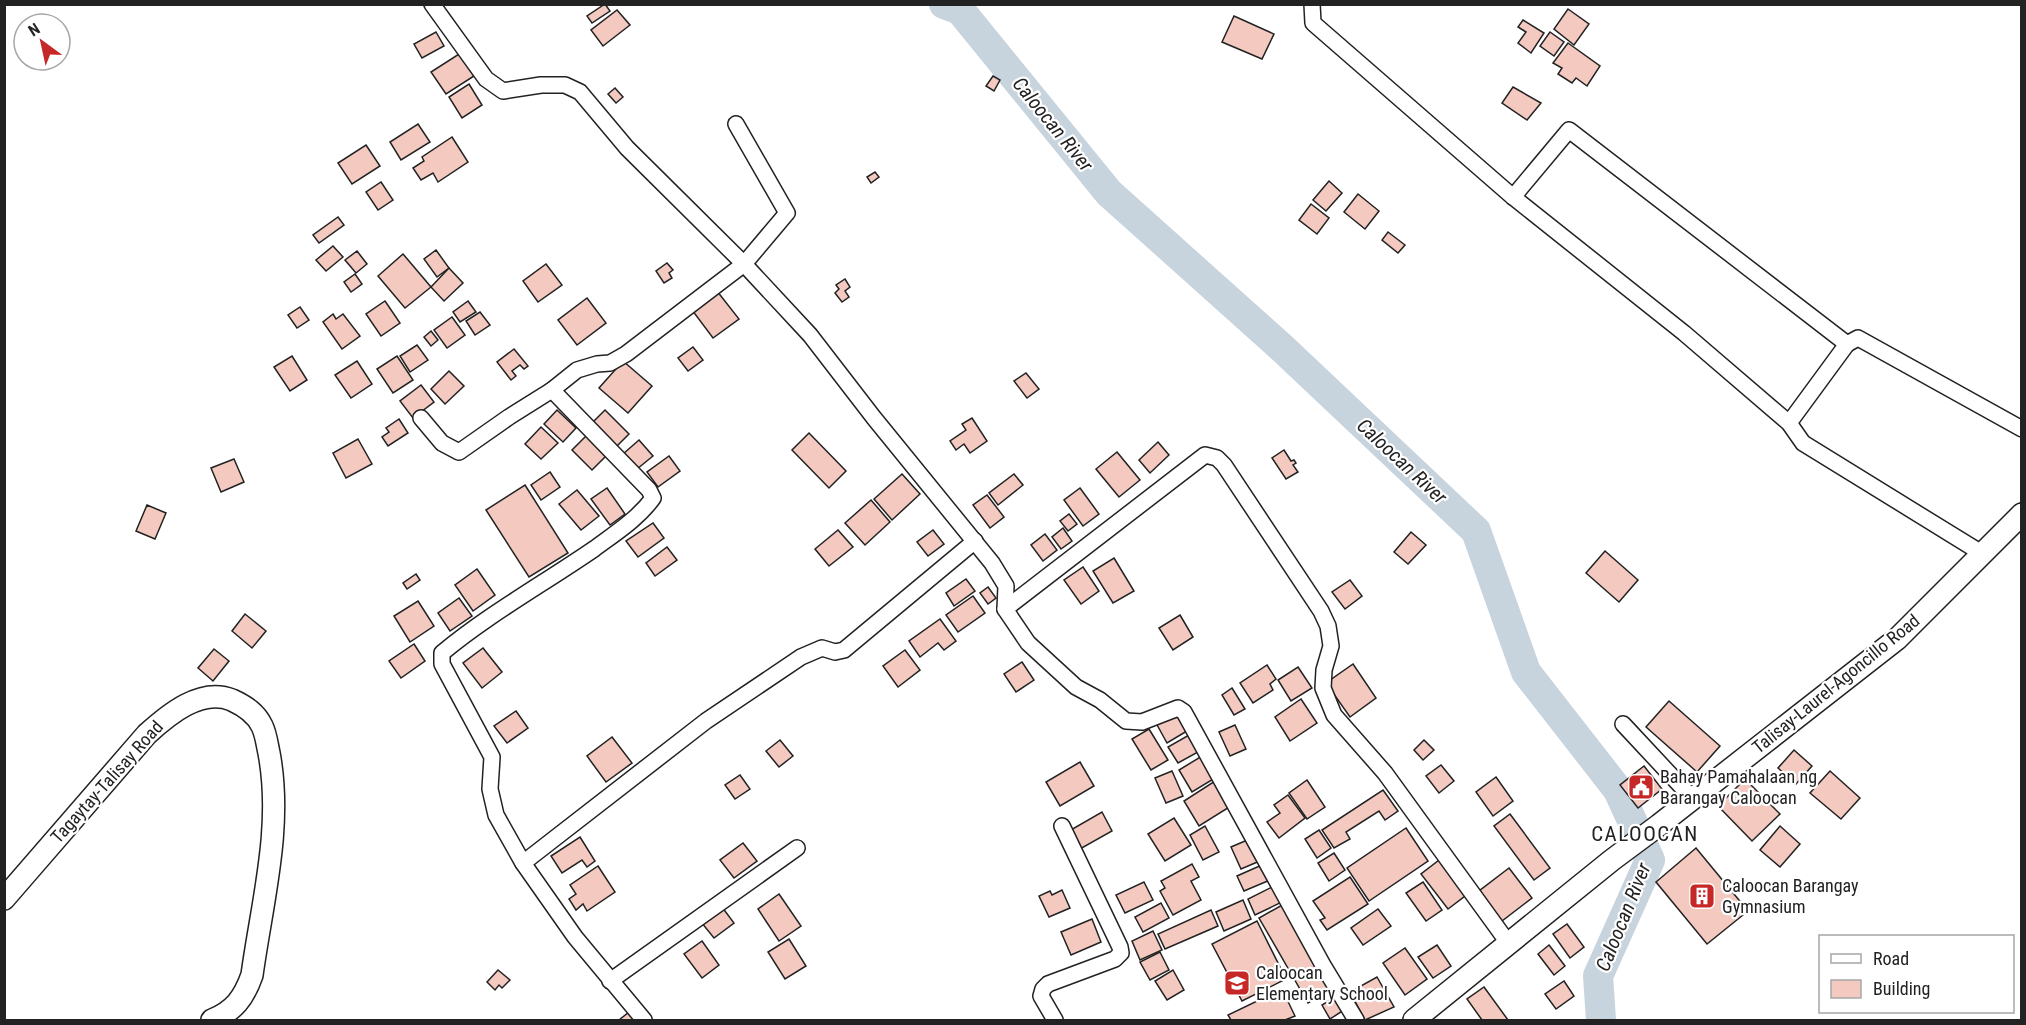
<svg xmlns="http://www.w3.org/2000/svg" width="2026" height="1025" viewBox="0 0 2026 1025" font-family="'Roboto Condensed',sans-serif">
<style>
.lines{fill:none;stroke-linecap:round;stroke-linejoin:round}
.river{stroke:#c7d3dd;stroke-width:30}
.building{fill:#f3c9c0;stroke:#222;stroke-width:1.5}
.minor-casing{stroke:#222;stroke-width:18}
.secondary-casing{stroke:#222;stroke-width:24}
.minor{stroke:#fff;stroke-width:15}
.secondary{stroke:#fff;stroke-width:21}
.labels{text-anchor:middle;stroke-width:4.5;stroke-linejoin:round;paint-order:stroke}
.street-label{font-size:18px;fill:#222;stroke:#fff}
.poi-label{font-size:18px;fill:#222;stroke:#fff;text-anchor:start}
.water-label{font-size:20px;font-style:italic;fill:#222;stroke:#fff}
.quarter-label{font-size:21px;letter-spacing:1.5px;fill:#222;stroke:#fff}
</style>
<rect width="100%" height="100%" fill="#fff"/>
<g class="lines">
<path class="river" d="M944,4L960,10L1109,193L1281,347L1476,531L1526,672L1618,790L1650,860L1598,976L1601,1020"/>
</g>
<g class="building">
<path d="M605,4L610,11L592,23L587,16Z"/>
<path d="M1568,9L1589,24L1574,45L1554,29Z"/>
<path d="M617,10L630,25L603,46L591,30Z"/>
<path d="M1234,16L1274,34L1262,59L1222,42Z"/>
<path d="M1523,20L1544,33L1531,53L1518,43L1526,32L1518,27Z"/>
<path d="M436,32L444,46L422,58L414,44Z"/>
<path d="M1550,32L1564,42L1554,56L1540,46Z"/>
<path d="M1568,43L1600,66L1587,86L1576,78L1572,83L1558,74L1562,68L1553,63Z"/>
<path d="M459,54L474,76L446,94L431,72Z"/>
<path d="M993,76L1000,80L994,91L986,86Z"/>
<path d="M469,84L482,105L462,118L449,97Z"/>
<path d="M1513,87L1541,103L1527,120L1502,103Z"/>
<path d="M615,88L623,97L616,103L608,94Z"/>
<path d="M418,124L430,142L401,160L390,142Z"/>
<path d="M452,137L468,162L438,182L433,173L421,180L413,168L424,161L422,157Z"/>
<path d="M366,145L380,166L352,184L338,163Z"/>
<path d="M875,172L879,177L871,183L867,177Z"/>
<path d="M1329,181L1342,193L1326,211L1313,200Z"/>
<path d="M381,182L393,200L378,210L366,192Z"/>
<path d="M1358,194L1379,211L1365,229L1344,212Z"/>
<path d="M1311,204L1329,218L1317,234L1299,220Z"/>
<path d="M338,217L344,225L319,243L313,235Z"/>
<path d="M1388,232L1405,245L1398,253L1382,240Z"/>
<path d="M333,246L343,257L326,271L316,260Z"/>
<path d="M436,250L449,268L437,277L424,259Z"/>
<path d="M357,251L367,264L356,273L345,260Z"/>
<path d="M403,254L431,287L405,308L378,276Z"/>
<path d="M667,263L673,270L669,273L672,278L664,283L656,271Z"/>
<path d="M546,264L562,285L538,302L523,281Z"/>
<path d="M449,268L463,283L444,301L431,287Z"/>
<path d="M355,274L362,284L351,292L344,282Z"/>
<path d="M845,279L850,287L845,291L849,297L842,302L835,293L839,289L836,285Z"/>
<path d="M717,291L739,319L713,338L692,310Z"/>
<path d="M587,298L606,323L577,345L558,320Z"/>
<path d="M385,301L400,323L381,336L366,314Z"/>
<path d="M468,301L476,312L460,322L453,312Z"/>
<path d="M300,307L309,320L297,328L288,315Z"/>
<path d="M480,312L490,325L475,335L466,321Z"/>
<path d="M333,314L336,319L343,314L360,336L342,349L323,322Z"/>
<path d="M452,317L465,335L447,348L434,330Z"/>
<path d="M431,331L438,340L431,346L424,337Z"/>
<path d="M417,345L428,360L410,372L400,356Z"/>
<path d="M693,347L703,360L688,371L678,358Z"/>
<path d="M514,349L528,366L524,369L520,365L512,371L516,376L511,380L497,362Z"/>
<path d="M292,356L307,380L290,391L274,367Z"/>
<path d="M397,356L413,380L393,393L377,369Z"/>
<path d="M357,361L372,384L351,398L335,375Z"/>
<path d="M623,361L652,386L628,413L599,388Z"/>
<path d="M449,371L464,386L445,404L431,389Z"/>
<path d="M1026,373L1039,389L1027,398L1014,381Z"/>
<path d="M421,385L434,402L413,418L400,401Z"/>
<path d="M557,410L576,428L563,442L544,424Z"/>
<path d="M605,410L629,434L614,449L590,425Z"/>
<path d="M972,418L987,441L970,453L964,444L956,450L950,441L966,430L962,424Z"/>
<path d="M399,419L408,433L388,446L382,437L389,432L386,428Z"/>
<path d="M541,427L558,443L541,459L525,444Z"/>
<path d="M809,433L846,471L829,488L792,450Z"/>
<path d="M586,436L606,456L592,470L572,450Z"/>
<path d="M358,439L372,464L346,478L333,453Z"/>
<path d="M639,440L653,456L637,469L623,454Z"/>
<path d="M1158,442L1169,455L1150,473L1139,460Z"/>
<path d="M1284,450L1291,461L1294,460L1296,463L1293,465L1298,472L1286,479L1272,458Z"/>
<path d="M1117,452L1140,480L1119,497L1096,469Z"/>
<path d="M669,456L680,471L658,487L647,472Z"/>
<path d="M234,459L244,482L221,492L211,468Z"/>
<path d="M550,472L560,487L541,500L531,485Z"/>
<path d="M902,474L920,494L892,520L874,499Z"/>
<path d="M1014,474L1023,485L998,505L989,493Z"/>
<path d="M525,485L568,553L529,577L486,510Z"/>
<path d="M607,488L625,514L610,525L591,499Z"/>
<path d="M1080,488L1099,514L1083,526L1064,500Z"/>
<path d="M577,490L599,516L581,530L559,504Z"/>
<path d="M987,495L1004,517L990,528L973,505Z"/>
<path d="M871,500L890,522L865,545L845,523Z"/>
<path d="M147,505L166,513L155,539L136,531Z"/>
<path d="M1069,514L1077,524L1068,531L1060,521Z"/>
<path d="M653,523L664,538L638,557L626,541Z"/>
<path d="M1063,528L1072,541L1061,549L1052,537Z"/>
<path d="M838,530L853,547L829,566L815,549Z"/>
<path d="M933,530L944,544L928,556L917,542Z"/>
<path d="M1411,532L1426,545L1408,564L1394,552Z"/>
<path d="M1045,534L1057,550L1043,561L1031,545Z"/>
<path d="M667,547L677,560L655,576L646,563Z"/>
<path d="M1605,551L1638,580L1619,602L1586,573Z"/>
<path d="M1114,558L1134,591L1113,603L1093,571Z"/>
<path d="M1083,567L1099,591L1081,604L1064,580Z"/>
<path d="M477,569L495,595L473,611L455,585Z"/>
<path d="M416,574L420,580L407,589L403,583Z"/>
<path d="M966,579L975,591L954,606L946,593Z"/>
<path d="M1350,580L1362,596L1345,609L1332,592Z"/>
<path d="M988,587L996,598L988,604L980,593Z"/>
<path d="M973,596L985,613L958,632L946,615Z"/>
<path d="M459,598L472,616L450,631L438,613Z"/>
<path d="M418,601L434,626L410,642L394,616Z"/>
<path d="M245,614L266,631L252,648L232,631Z"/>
<path d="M1180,615L1193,637L1173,650L1159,628Z"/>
<path d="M940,619L956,641L944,650L938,643L920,657L909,641Z"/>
<path d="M414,644L425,661L401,678L389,661Z"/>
<path d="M483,648L502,672L482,688L463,663Z"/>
<path d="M214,649L229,661L213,681L198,668Z"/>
<path d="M905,650L920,670L898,687L883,666Z"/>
<path d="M1022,662L1034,680L1016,692L1004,674Z"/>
<path d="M1353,664L1376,698L1350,717L1326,683Z"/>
<path d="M1267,665L1276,679L1270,684L1273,690L1253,703L1240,683Z"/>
<path d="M1298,667L1312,688L1291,701L1278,680Z"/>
<path d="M1232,688L1245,709L1234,715L1222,695Z"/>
<path d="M1301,699L1317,723L1290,741L1275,717Z"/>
<path d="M1669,701L1720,746L1697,772L1646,727Z"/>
<path d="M516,711L528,728L507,743L494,726Z"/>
<path d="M1171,717L1186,718L1187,731L1167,743L1156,723Z"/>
<path d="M1235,725L1246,749L1230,756L1219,732Z"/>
<path d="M1149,729L1168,760L1151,770L1132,739Z"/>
<path d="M1189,735L1198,752L1178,763L1168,747Z"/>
<path d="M612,737L632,763L606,782L587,756Z"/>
<path d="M780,740L793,756L779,767L766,751Z"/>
<path d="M1424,740L1434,750L1423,760L1414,750Z"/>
<path d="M1794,750L1812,766L1796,784L1778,768Z"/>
<path d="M1202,756L1215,778L1192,792L1179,770Z"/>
<path d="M1080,762L1094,786L1060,806L1046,782Z"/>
<path d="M1441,765L1454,781L1439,793L1426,776Z"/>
<path d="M1644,766L1662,789L1638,808L1620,785Z"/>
<path d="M1172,771L1183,796L1166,803L1155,778Z"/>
<path d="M1830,771L1860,798L1841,819L1810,793Z"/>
<path d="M740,775L750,789L735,799L725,785Z"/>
<path d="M1496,777L1513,801L1493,816L1476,792Z"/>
<path d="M1745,779L1780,814L1752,841L1718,806Z"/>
<path d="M1307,780L1325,807L1307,819L1289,793Z"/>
<path d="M1215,781L1231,806L1199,826L1184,801Z"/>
<path d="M1383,790L1398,811L1385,820L1379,811L1346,832L1350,839L1334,848L1322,830Z"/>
<path d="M1288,795L1305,818L1279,838L1267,822L1280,813L1274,805Z"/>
<path d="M1102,812L1112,831L1080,849L1069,831Z"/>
<path d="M1510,814L1550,868L1534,880L1494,826Z"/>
<path d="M1174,818L1191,845L1165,861L1148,834Z"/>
<path d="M1205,826L1219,852L1203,860L1190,835Z"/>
<path d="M1780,826L1800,844L1780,867L1760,850Z"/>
<path d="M1406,828L1428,861L1369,901L1347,868Z"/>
<path d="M1319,830L1331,848L1317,858L1305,839Z"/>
<path d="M580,837L595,861L587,867L582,860L562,873L551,856Z"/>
<path d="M1252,838L1262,860L1241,869L1231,847Z"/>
<path d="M743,843L757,861L734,878L720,860Z"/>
<path d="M1696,848L1748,911L1707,944L1656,882Z"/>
<path d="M1334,853L1345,870L1329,881L1318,863Z"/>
<path d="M1443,857L1469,893L1448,909L1421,874Z"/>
<path d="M1192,864L1199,877L1191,881L1201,900L1173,915L1160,891L1165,888L1161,881Z"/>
<path d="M1264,864L1270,880L1244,891L1237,876Z"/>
<path d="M598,866L615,892L587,911L583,904L576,910L569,899L576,894L570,885Z"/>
<path d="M1509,868L1532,898L1502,921L1479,891Z"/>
<path d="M1350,877L1368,904L1327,930L1320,920L1325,918L1313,901Z"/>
<path d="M1144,882L1153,900L1125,913L1116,895Z"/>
<path d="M1423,882L1442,910L1426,921L1406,893Z"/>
<path d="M1276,885L1284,901L1255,915L1248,899Z"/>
<path d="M1062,890L1070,908L1049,917L1039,896L1050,891L1052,895Z"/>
<path d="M779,894L801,926L779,941L758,909Z"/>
<path d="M1243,900L1251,919L1224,931L1216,912Z"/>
<path d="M1161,903L1169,918L1143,932L1135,917Z"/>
<path d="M1284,904L1334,988L1308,1003L1259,918Z"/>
<path d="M722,907L734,923L714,938L701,922Z"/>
<path d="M1378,909L1391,926L1363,945L1351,928Z"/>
<path d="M1211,910L1218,926L1165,949L1158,934Z"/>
<path d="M1092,919L1101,942L1071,955L1061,932Z"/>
<path d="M1257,921L1286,979L1242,1001L1212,944Z"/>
<path d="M1567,924L1584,947L1570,958L1553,934Z"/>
<path d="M1153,931L1162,950L1140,960L1132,941Z"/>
<path d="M789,939L806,966L785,979L768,952Z"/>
<path d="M702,941L719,965L702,978L684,954Z"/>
<path d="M1437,945L1451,966L1433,978L1418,957Z"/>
<path d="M1549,945L1565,966L1554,975L1538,954Z"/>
<path d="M1405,948L1427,979L1405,995L1383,963Z"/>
<path d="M1160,952L1169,970L1150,980L1140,962Z"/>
<path d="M498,970L510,980L502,988L499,985L495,990L487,982Z"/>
<path d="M1173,970L1184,990L1167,1000L1155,981Z"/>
<path d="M1377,977L1394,1007L1365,1020L1350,992Z"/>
<path d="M1564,981L1574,996L1556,1009L1545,994Z"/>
<path d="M1484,987L1508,1020H1482L1467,999Z"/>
<path d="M1282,989L1295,1016L1285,1020H1231L1228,1015Z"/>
<path d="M1336,996L1344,1010L1330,1019L1322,1005Z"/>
<path d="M629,1012L636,1020H619Z"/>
</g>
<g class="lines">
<defs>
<g id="minor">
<path d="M432,4L486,79L503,91L541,85H565L580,92L627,148L744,264L810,335L874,418L992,563L1006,586L1005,609L1028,643L1076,687L1100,700L1126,721L1142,722L1178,708L1184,712L1324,967L1356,1020"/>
<path d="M1312,4L1313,23L1513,197L1684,333L1789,423L1803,443L1983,554"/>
<path d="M1513,197L1569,130L1847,344L1858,338L2022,429"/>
<path d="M552,390L649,490L653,498C638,519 614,534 594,549C543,584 489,614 442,653V664L492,757L490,789L496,815L523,863L575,937L644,1020"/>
<path d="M421,418L442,443L459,452L509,417L552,390L577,370L597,364L610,363L626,354L744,264L787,213L736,124"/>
<path d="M1789,423L1847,344"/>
<path d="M1005,609L1205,455L1217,458L1224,465L1321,611L1328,626L1331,646L1324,670L1323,688L1334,715L1385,773L1509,944"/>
<path d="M1623,724L1693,799"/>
<path d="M523,863L706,721L801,657L822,648L835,652L844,650L975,541"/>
<path d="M610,981L797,848"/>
<path d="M1055,1020L1041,996L1043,989L1048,984L1115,959L1121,953L1120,947L1062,826"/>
</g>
<g id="secondary">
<path d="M4,899L147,734C168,715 201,687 232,700C245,706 256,713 262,726C266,734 267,744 269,753C283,827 262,902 252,975C244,998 234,1011 212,1020"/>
<path d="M1414,1020L1612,860L1659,825L1897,639L2022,514"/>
</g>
</defs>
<use href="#minor" class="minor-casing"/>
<use href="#secondary" class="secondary-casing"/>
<use href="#minor" class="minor"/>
<use href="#secondary" class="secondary"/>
</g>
<defs>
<symbol id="civic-square" viewBox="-11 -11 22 22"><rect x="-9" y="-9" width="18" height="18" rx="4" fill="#c62828" stroke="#fff"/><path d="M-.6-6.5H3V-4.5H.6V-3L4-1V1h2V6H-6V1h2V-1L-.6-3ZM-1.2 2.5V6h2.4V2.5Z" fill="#fff"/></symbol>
<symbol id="building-square" viewBox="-11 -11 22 22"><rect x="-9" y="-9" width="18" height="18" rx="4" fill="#c62828" stroke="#fff"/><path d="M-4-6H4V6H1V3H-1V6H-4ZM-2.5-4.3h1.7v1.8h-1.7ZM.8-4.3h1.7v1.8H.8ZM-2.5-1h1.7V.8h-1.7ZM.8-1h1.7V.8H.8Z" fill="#fff"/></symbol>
<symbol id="school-square" viewBox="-11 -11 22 22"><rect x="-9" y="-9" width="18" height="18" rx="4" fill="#c62828" stroke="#fff"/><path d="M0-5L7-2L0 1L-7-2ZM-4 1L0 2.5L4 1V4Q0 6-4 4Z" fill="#fff"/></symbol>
</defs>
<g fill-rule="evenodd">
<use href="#civic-square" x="1626" y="772" width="30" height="30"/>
<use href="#building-square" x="1687" y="881" width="30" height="30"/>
<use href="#school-square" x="1222" y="968" width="30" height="30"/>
</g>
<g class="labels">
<g class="street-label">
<text transform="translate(1836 684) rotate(-39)" y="6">Talisay-Laurel-Agoncillo Road</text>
<text transform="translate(107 782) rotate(-48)" y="6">Tagaytay-Talisay Road</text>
</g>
<g class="poi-label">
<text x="1660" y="783">Bahay Pamahalaan ng<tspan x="1660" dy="21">Barangay Caloocan</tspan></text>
<text x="1722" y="892">Caloocan Barangay<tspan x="1722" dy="21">Gymnasium</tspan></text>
<text x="1256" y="979">Caloocan<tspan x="1256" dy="21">Elementary School</tspan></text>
</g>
<g class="water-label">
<text transform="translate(1053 124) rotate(51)" y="7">Caloocan River</text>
<text transform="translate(1402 461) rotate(43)" y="7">Caloocan River</text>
<text transform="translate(1623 917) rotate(-68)" y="7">Caloocan River</text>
</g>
<g class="quarter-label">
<text x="1645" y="841">CALOOCAN</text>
</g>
</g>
<rect width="2026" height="1025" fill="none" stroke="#222222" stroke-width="12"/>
<rect x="1819" y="935" width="195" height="78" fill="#ffffff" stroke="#a7a7a7" stroke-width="1.5"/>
<rect x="1831" y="954" width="30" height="9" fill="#ffffff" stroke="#a7a7a7" stroke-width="1.5"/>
<text x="1873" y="965" font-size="18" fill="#222222">Road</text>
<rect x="1831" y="980" width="30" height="18" fill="#f3c9c0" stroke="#a7a7a7" stroke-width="1.5"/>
<text x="1873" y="995" font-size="18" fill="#222222">Building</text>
<g transform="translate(42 42) rotate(327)"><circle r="28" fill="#ffffff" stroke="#a7a7a7" stroke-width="1.5"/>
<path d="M0-4.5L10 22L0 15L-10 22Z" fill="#c62828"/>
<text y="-9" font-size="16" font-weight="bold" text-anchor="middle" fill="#222222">N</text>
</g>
</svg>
